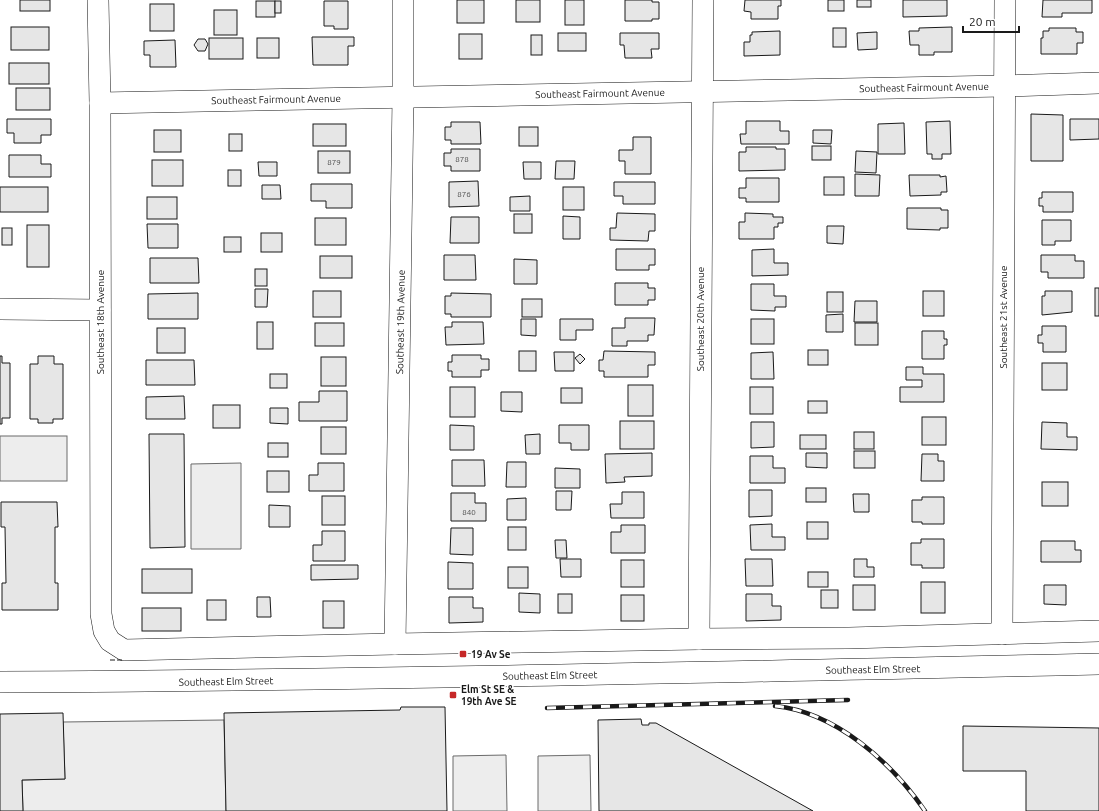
<svg xmlns="http://www.w3.org/2000/svg" width="1099" height="811" viewBox="0 0 1099 811" font-family="Ubuntu,sans-serif">
<style>
.built{fill:#ededed;stroke:#6a6a6a}
.building{fill:#e6e6e6;stroke:#1a1a1a}
.lines{fill:none;stroke-linecap:round;stroke-linejoin:round}
.minor-casing{stroke:#1a1a1a;stroke-width:22}
.minor{stroke:#fff;stroke-width:21}
.rail-casing{stroke:#1a1a1a;stroke-width:4.5}
.rail{stroke:#fff;stroke-width:3;stroke-dasharray:9;stroke-linecap:butt}
.fence{stroke:#1a1a1a;stroke-width:1;stroke-dasharray:5 2;stroke-linecap:butt}
.poi-dot{fill:#c62828;stroke:#fff;stroke-width:1.5}
.labels{text-anchor:middle;stroke-width:3;stroke-linejoin:round;paint-order:stroke}
.number-label{font-size:8px;fill:#4d4d4d}
.street-label{font-size:10px;fill:#1a1a1a;stroke:#fff}
.poi-label{font-size:10px;font-weight:bold;fill:#1a1a1a;stroke:#fff;text-anchor:start}
</style>
<rect width="100%" height="100%" fill="#fff"/>
<g class="built">
<rect x="0" y="436" width="67" height="45"/>
<path d="M241,463V549H191V464Z"/>
<path d="M224,720L226,811H23L22,780L65,779L63,722Z"/>
<path d="M506,755L507,811H453V756Z"/>
<path d="M590,755L591,811H538V756Z"/>
</g>
<g class="building">
<rect x="20" y="0" width="30" height="11"/>
<rect x="457" y="0" width="27" height="23"/>
<rect x="516" y="0" width="24" height="22"/>
<rect x="565" y="0" width="19" height="25"/>
<path d="M625,0H652V2H659V19H652V21H625Z"/>
<path d="M745,0H781V6H778V19H751V12L744,11Z"/>
<rect x="828" y="0" width="16" height="11"/>
<rect x="857" y="0" width="14" height="7"/>
<path d="M903,0H947V16L903,17Z"/>
<path d="M1043,0H1092V13H1062V17H1042Z"/>
<rect x="256" y="1" width="19" height="16"/>
<rect x="275" y="1" width="6" height="12"/>
<path d="M324,1H348V29H334V26H324Z"/>
<rect x="150" y="4" width="24" height="27"/>
<rect x="214" y="10" width="23" height="25"/>
<rect x="11" y="27" width="38" height="23"/>
<path d="M952,27V52H934V55H919V45H910L909,31H919V28Z"/>
<rect x="833" y="28" width="13" height="19"/>
<path d="M1049,28H1076V32H1083V43H1077V54H1041V38H1043V31H1049Z"/>
<path d="M780,31V55L744,56V42H750V35H752V32Z"/>
<path d="M877,32V49L858,50L857,33Z"/>
<rect x="558" y="33" width="28" height="18"/>
<path d="M620,33H659V49H651L652,58H625L624,45H620Z"/>
<rect x="459" y="34" width="23" height="25"/>
<rect x="531" y="35" width="11" height="20"/>
<path d="M312,37H354V46H348V65H313Z"/>
<rect x="209" y="38" width="34" height="21"/>
<rect x="257" y="38" width="22" height="20"/>
<path d="M198,39H205L208,44L205,51H198L194,45Z"/>
<path d="M175,40L176,67H150V55H144V41Z"/>
<rect x="9" y="63" width="40" height="21"/>
<rect x="16" y="88" width="34" height="22"/>
<path d="M1031,114L1063,115V161H1031Z"/>
<path d="M7,119H51V135H41V143H14V133H7Z"/>
<path d="M1070,119H1099V139L1070,140Z"/>
<path d="M746,121H780V131H789V144H741L740,134H746Z"/>
<path d="M950,121L951,154H942V159H932V154H927L926,122Z"/>
<path d="M451,122H480L481,144H451V140H445V127H451Z"/>
<path d="M904,123L905,154H878V124Z"/>
<rect x="313" y="124" width="33" height="22"/>
<rect x="519" y="127" width="19" height="19"/>
<rect x="154" y="130" width="27" height="22"/>
<path d="M813,130H832L831,144L813,143Z"/>
<rect x="229" y="134" width="13" height="17"/>
<path d="M633,137H651V174H625V161H619V150H633Z"/>
<rect x="812" y="146" width="19" height="14"/>
<path d="M746,147H776V149H785V170L739,171V152H746Z"/>
<path d="M451,149H480V171H451V166H444V153H451Z"/>
<rect x="318" y="151" width="32" height="22"/>
<path d="M856,151L877,152L876,173L855,172Z"/>
<path d="M9,155H41V164H51V177H9Z"/>
<rect x="152" y="160" width="31" height="26"/>
<path d="M556,161H575L574,179H555Z"/>
<path d="M258,162H277V176H259Z"/>
<path d="M523,162H541V179H524Z"/>
<rect x="228" y="170" width="13" height="16"/>
<path d="M855,174L880,175L879,196H855Z"/>
<path d="M909,175H940V177L946,176L947,192H941V195L910,196Z"/>
<rect x="824" y="177" width="20" height="18"/>
<path d="M746,178H779V202H746V198H739V188H746Z"/>
<path d="M478,181L479,206L449,207V182Z"/>
<path d="M614,182H655V204H623V196H614Z"/>
<path d="M311,184H352V208H326V201H311Z"/>
<path d="M262,185H280L281,199H262Z"/>
<rect x="0" y="187" width="48" height="25"/>
<rect x="563" y="187" width="21" height="23"/>
<path d="M1042,192H1073V212H1043V206H1039V198H1042Z"/>
<path d="M530,196V211H510V197Z"/>
<rect x="147" y="197" width="30" height="22"/>
<path d="M907,208H941V210H948V228H940V230L907,229Z"/>
<path d="M617,213L655,214V231H649L648,241L610,240V228H616Z"/>
<path d="M745,213L773,214V217H783V223H778V227H774V239H739V222H745Z"/>
<rect x="514" y="214" width="18" height="19"/>
<path d="M563,216L580,217V239H563Z"/>
<path d="M451,217H479V243H450Z"/>
<rect x="315" y="218" width="31" height="27"/>
<path d="M1042,220H1071V241H1055V245H1042Z"/>
<path d="M147,224H178V248H148Z"/>
<rect x="27" y="225" width="22" height="42"/>
<path d="M827,226H844L843,244L827,243Z"/>
<rect x="2" y="228" width="10" height="17"/>
<rect x="261" y="233" width="21" height="19"/>
<rect x="224" y="237" width="17" height="15"/>
<path d="M616,249H655V265H649V270H616Z"/>
<path d="M774,249V263H788V275L752,276V250Z"/>
<path d="M444,255H475L476,280H444Z"/>
<path d="M1041,255H1075V261H1084V278H1048V272H1041Z"/>
<rect x="320" y="256" width="32" height="22"/>
<path d="M150,258H198L199,283H150Z"/>
<path d="M514,259L537,260V284H514Z"/>
<rect x="255" y="269" width="12" height="17"/>
<path d="M615,283H648V288H655V300H648V305H615Z"/>
<path d="M751,284H774V296H786V307H775V311L751,310Z"/>
<rect x="1095" y="288" width="4" height="28"/>
<path d="M255,289H268L267,307H255Z"/>
<rect x="313" y="291" width="28" height="26"/>
<rect x="923" y="291" width="21" height="25"/>
<path d="M1045,291H1072V312L1042,315V296H1045Z"/>
<rect x="827" y="292" width="16" height="20"/>
<path d="M198,293V319H148V294Z"/>
<path d="M451,293L491,294V317H451V314H445V296H451Z"/>
<rect x="522" y="299" width="20" height="18"/>
<path d="M855,301H877V322H854Z"/>
<path d="M843,314V332H826V315Z"/>
<path d="M625,318H655L654,335H648V341H627V346H612V328H625Z"/>
<path d="M521,319H536V336L521,335Z"/>
<path d="M560,319H593V330H576V340H560Z"/>
<rect x="751" y="319" width="23" height="25"/>
<rect x="257" y="322" width="16" height="27"/>
<path d="M452,322H483L484,344L446,345L445,327H452Z"/>
<rect x="315" y="323" width="29" height="23"/>
<rect x="855" y="323" width="23" height="22"/>
<path d="M1042,326H1066V352H1043V343H1038V335H1042Z"/>
<rect x="157" y="328" width="28" height="25"/>
<path d="M922,331H944V339H947V345H944V359H922Z"/>
<rect x="808" y="350" width="20" height="15"/>
<rect x="519" y="351" width="17" height="20"/>
<path d="M604,351L655,352V365H648V377H604V371H599V360H603Z"/>
<path d="M554,352H574V371H555Z"/>
<path d="M773,352L774,379H751V353Z"/>
<path d="M580,354L585,359L580,364L575,358Z"/>
<path d="M452,355H481V359H489V370H481V377H452V371H448V362H452Z"/>
<path d="M0,356H2V363H10V418H2V424H0Z"/>
<path d="M38,356H54V364H63V419H53V423H38V419H30V364H38Z"/>
<rect x="321" y="357" width="25" height="29"/>
<path d="M146,360H194L195,385H146Z"/>
<rect x="1042" y="363" width="25" height="27"/>
<path d="M906,367H923V374H944V402H900V387H922V380H906Z"/>
<rect x="270" y="374" width="17" height="14"/>
<rect x="628" y="385" width="25" height="31"/>
<rect x="450" y="387" width="25" height="30"/>
<rect x="750" y="387" width="23" height="27"/>
<rect x="561" y="388" width="21" height="15"/>
<path d="M319,391H347V421H299V402H319Z"/>
<path d="M501,392H522V412L501,411Z"/>
<path d="M184,396L185,419H146V397Z"/>
<rect x="808" y="401" width="19" height="12"/>
<rect x="213" y="405" width="27" height="23"/>
<path d="M270,408H288V424L270,423Z"/>
<rect x="922" y="417" width="24" height="28"/>
<rect x="620" y="421" width="34" height="28"/>
<path d="M751,422H774V447L751,448Z"/>
<path d="M1042,422L1067,423V437H1077V450L1041,449Z"/>
<path d="M450,425L474,426V450H450Z"/>
<path d="M559,425H589V450H571V443H559Z"/>
<rect x="321" y="427" width="25" height="27"/>
<rect x="854" y="432" width="20" height="17"/>
<path d="M149,434H184L185,547L150,548Z"/>
<path d="M540,434V454H526L525,435Z"/>
<rect x="800" y="435" width="26" height="14"/>
<rect x="268" y="443" width="20" height="14"/>
<rect x="854" y="451" width="21" height="17"/>
<path d="M652,453V476L624,477L625,482L606,483L605,454Z"/>
<path d="M806,453H827V468L806,467Z"/>
<path d="M922,454H938V461H944V481H921Z"/>
<path d="M750,456H773V468H785V483H750Z"/>
<path d="M452,460H484L485,486H452Z"/>
<path d="M507,462H526V487H506Z"/>
<path d="M318,463H344V491H309V475H318Z"/>
<path d="M555,468L580,469V488H555Z"/>
<rect x="267" y="471" width="22" height="21"/>
<rect x="1042" y="482" width="26" height="24"/>
<rect x="806" y="488" width="20" height="14"/>
<path d="M749,490H772V516L749,517Z"/>
<path d="M556,491H572L571,510H556Z"/>
<path d="M622,492H644V518H611L610,504H622Z"/>
<path d="M451,493H475V503H486V521H451Z"/>
<path d="M853,494H869V512H854Z"/>
<rect x="322" y="496" width="23" height="29"/>
<path d="M922,497H944V524H922V522H912V500H922Z"/>
<path d="M526,498V520H507V499Z"/>
<path d="M1,502H57L58,527H55V583H58V610H2V583H6L5,527H1Z"/>
<path d="M269,505L290,506V527H269Z"/>
<rect x="807" y="522" width="21" height="17"/>
<path d="M772,524V537H785V550H751L750,525Z"/>
<path d="M621,525H645V553H611V532H621Z"/>
<rect x="508" y="527" width="18" height="23"/>
<path d="M451,528H473V555L450,554Z"/>
<path d="M322,531H345V561H313V545H322Z"/>
<path d="M921,539H944V568H922V565H911V543H921Z"/>
<path d="M555,540H566L567,558H556Z"/>
<path d="M1041,541H1075V550H1081V562H1041Z"/>
<path d="M560,559H581V577H561Z"/>
<path d="M745,559H772L773,586H746Z"/>
<path d="M854,559H867V567H874V577H854Z"/>
<rect x="621" y="560" width="23" height="27"/>
<path d="M448,562L473,563V589H448Z"/>
<path d="M311,565H358V579L311,580Z"/>
<rect x="508" y="567" width="20" height="21"/>
<rect x="142" y="569" width="50" height="24"/>
<rect x="808" y="572" width="20" height="15"/>
<rect x="921" y="582" width="24" height="31"/>
<rect x="853" y="585" width="22" height="25"/>
<path d="M1044,585H1066V605L1044,604Z"/>
<rect x="821" y="590" width="17" height="18"/>
<path d="M519,593L540,594V613L519,612Z"/>
<rect x="558" y="594" width="14" height="19"/>
<path d="M746,594H772V606H781V620L746,621Z"/>
<rect x="621" y="595" width="23" height="26"/>
<path d="M257,597H270L271,617H257Z"/>
<path d="M449,597H473V608H483V622L449,623Z"/>
<rect x="207" y="600" width="19" height="20"/>
<rect x="323" y="601" width="21" height="27"/>
<rect x="142" y="608" width="39" height="23"/>
<path d="M401,707H445L447,811H226L224,713L400,710Z"/>
<path d="M63,713L65,779L22,780L23,811H0V714Z"/>
<path d="M641,719L642,725H649V723H656L813,811H599L598,720Z"/>
<path d="M963,726L1099,728V811H1026V771H963Z"/>
</g>
<g class="lines">
<defs>
<g id="minor">
<path d="M98,0L100,103L101,614L104,631L110,641L124,650L395,644L699,639L849,638L1099,631"/>
<path d="M100,103L1004,86L1099,83"/>
<path d="M0,309L100,310"/>
<path d="M1002,634L1005,0"/>
<path d="M699,639L703,0"/>
<path d="M395,644L403,97V0"/>
<path d="M0,682C366,680 733,672 1099,664"/>
</g>
</defs>
<use href="#minor" class="minor-casing"/>
<use href="#minor" class="minor"/>
<defs>
<g id="rail">
<path d="M775,706C836,712 892,763 925,811"/>
<path d="M547,708L848,700"/>
</g>
</defs>
<use href="#rail" class="rail-casing"/>
<use href="#rail" class="rail"/>
<path class="fence" d="M110,660H123"/>
</g>
<g class="poi-dot">
<rect x="459" y="650" width="8" height="8" rx="2"/>
<rect x="449" y="691" width="8" height="8" rx="2"/>
</g>
<g class="labels">
<g class="number-label">
<text x="462" y="162">878</text>
<text x="334" y="165">879</text>
<text x="464" y="197">876</text>
<text x="469" y="515">840</text>
</g>
<g class="street-label">
<text transform="translate(924 87) rotate(-1)" y="4">Southeast Fairmount Avenue</text>
<text transform="translate(600 93) rotate(-1)" y="4">Southeast Fairmount Avenue</text>
<text transform="translate(276 99) rotate(-1)" y="4">Southeast Fairmount Avenue</text>
<text transform="translate(1003 317) rotate(-90)" y="4">Southeast 21st Avenue</text>
<text transform="translate(700 319) rotate(-90)" y="4">Southeast 20th Avenue</text>
<text transform="translate(100 322) rotate(-90)" y="4">Southeast 18th Avenue</text>
<text transform="translate(400 322) rotate(-89)" y="4">Southeast 19th Avenue</text>
<text transform="translate(873 669) rotate(-1)" y="4">Southeast Elm Street</text>
<text transform="translate(550 675) rotate(-1)" y="4">Southeast Elm Street</text>
<text transform="translate(226 681) rotate(-1)" y="4">Southeast Elm Street</text>
</g>
<g class="poi-label">
<text x="471" y="658">19 Av Se</text>
<text x="461" y="693">Elm St SE &amp;<tspan x="461" dy="12">19th Ave SE</tspan></text>
</g>
</g>
<path d="M963 26v6h56v-6" fill="none" stroke="#1a1a1a" stroke-width="2"/>
<text x="969" y="26" font-size="12" fill="#1a1a1a" stroke="#ffffff" stroke-width="3" paint-order="stroke">20 m</text>
</svg>
